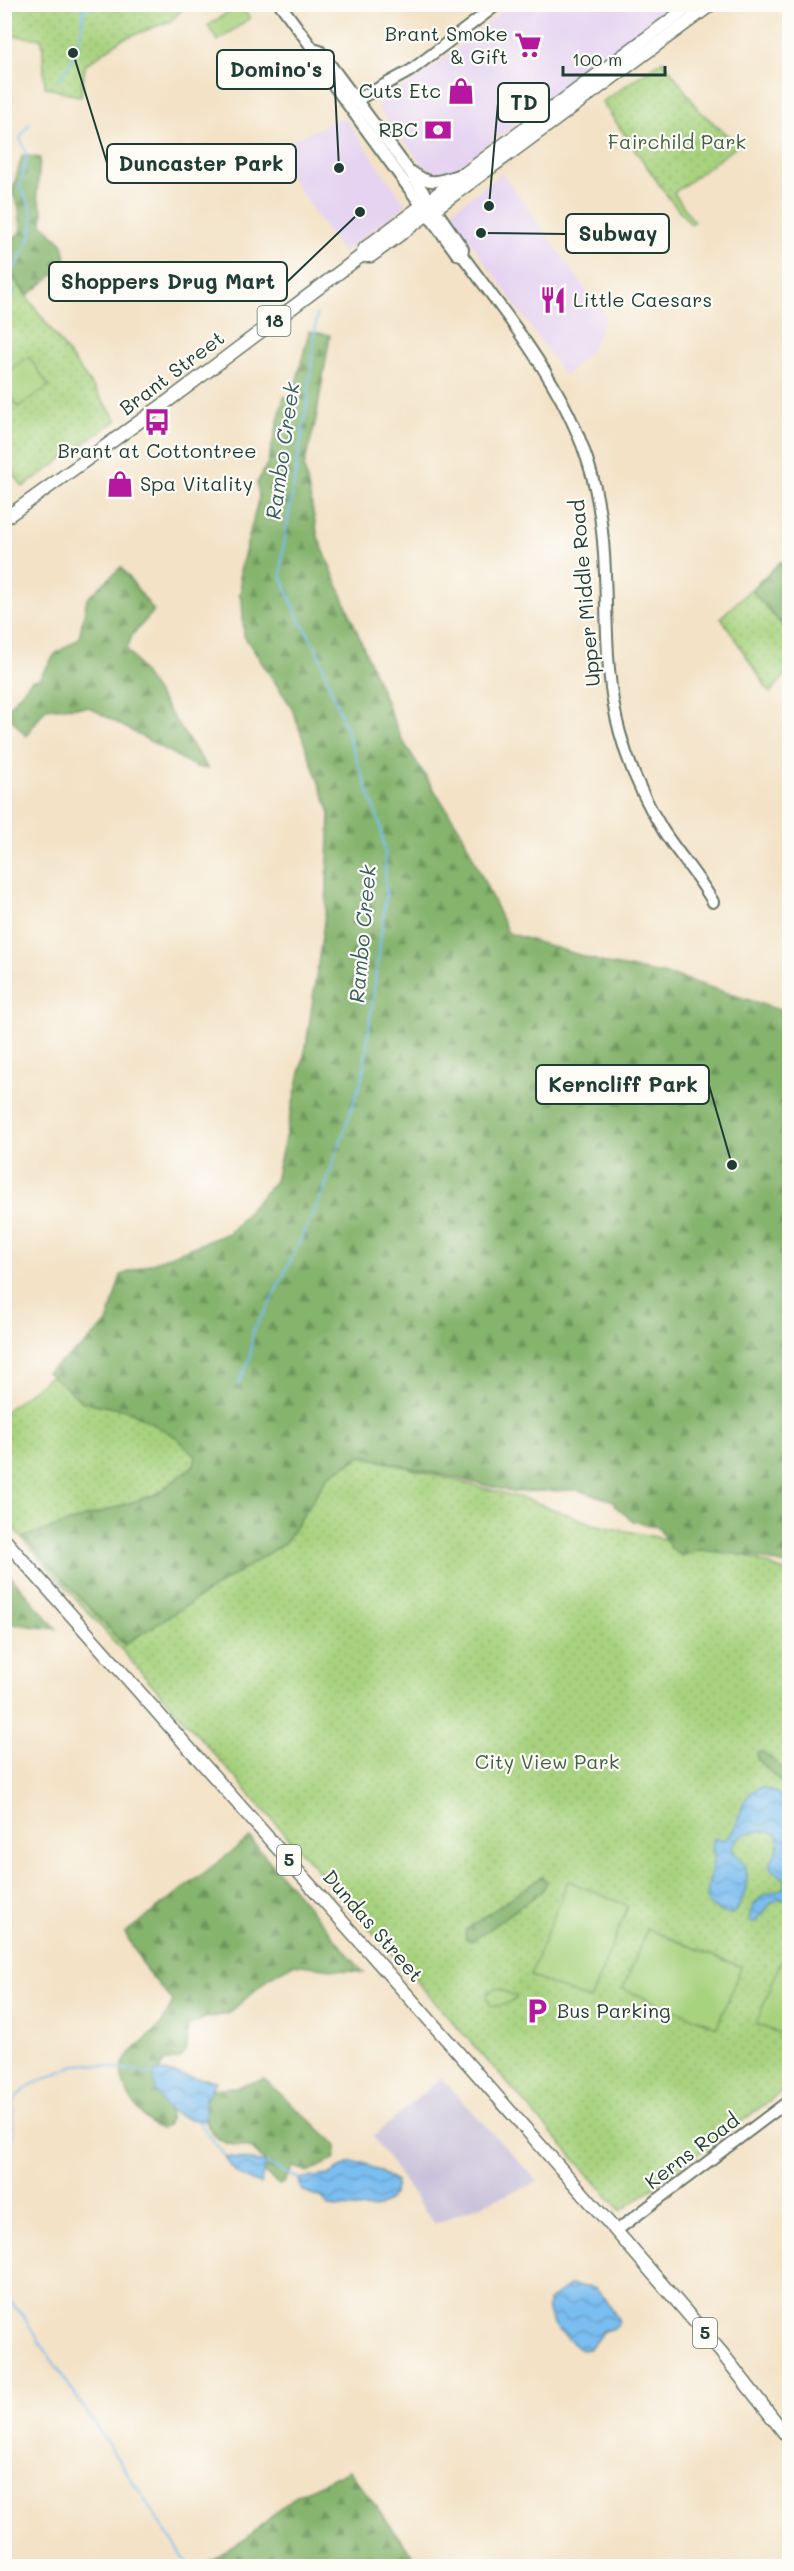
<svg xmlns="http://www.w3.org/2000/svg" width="794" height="2571" viewBox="0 0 794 2571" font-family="Mali,sans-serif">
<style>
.built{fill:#e5d3f1}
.industrial{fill:#c7c0d9}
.grass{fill:url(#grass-dots);stroke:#638859;stroke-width:1.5}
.forest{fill:url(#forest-firs);stroke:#527850;stroke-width:1.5}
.garden{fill:#a7d27e;stroke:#638859;stroke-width:1.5}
.water{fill:url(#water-waves);stroke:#4c7d92;stroke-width:1.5}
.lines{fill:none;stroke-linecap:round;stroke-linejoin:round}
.stream{stroke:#7abdf0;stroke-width:2}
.secondary-casing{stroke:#697767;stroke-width:14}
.primary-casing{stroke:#697767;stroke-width:15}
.secondary{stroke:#fff;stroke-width:10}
.primary{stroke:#fff;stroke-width:12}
.labels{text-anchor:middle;stroke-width:4.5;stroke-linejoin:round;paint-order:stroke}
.shield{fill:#fdfcf7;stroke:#62766e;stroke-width:1.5}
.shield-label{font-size:18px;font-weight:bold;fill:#1f3d34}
.poi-label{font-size:20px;fill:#1f3d34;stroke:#fdfcf7;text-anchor:end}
.park-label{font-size:20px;fill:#416246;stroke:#fdfcf7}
.street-label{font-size:20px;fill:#1f3d34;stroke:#fdfcf7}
.water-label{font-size:21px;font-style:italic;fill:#365d63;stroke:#fdfcf7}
.leader{fill:none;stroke:#1f3d34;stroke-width:2}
.callout-dot{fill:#1f3d34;stroke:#fdfcf7;stroke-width:2}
.callout{fill:#fdfcf7;stroke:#1f3d34;stroke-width:2}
.callout-label{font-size:21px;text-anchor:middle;font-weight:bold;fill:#1f3d34}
</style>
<defs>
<pattern id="grass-dots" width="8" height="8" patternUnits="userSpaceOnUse" patternTransform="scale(1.5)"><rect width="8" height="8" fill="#a7d27e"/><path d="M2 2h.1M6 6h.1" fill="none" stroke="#8fb56e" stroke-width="1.8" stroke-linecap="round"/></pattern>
<pattern id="forest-firs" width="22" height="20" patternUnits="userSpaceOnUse" patternTransform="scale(1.5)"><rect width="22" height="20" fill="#85b46d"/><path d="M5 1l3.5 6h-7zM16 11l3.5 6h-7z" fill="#6c945a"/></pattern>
<pattern id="water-waves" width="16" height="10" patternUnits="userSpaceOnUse" patternTransform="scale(1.5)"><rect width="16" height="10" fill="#7abdf0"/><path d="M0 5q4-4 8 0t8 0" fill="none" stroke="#639bc3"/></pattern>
</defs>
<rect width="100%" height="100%" fill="#fdfcf7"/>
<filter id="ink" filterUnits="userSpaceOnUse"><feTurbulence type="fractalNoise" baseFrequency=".0167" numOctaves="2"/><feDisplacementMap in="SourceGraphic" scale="12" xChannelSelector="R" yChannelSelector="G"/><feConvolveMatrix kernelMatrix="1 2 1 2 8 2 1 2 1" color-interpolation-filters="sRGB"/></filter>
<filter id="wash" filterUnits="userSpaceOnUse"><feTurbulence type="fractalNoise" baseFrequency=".008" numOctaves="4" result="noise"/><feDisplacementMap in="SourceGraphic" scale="24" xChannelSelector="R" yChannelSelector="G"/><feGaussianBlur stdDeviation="1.35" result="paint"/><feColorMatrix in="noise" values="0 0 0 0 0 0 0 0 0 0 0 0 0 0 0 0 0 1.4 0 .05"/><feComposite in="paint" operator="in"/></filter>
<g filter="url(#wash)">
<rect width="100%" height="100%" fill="#f3e2c6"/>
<g class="built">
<path d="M664,5L668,10L457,168L446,173L433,171L424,166L378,108L381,100L429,71L510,5Z"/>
<path d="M344,117L406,205L342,253L272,149Z"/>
<path d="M502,173L606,318L591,350L565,376L450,212Z"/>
</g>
<path class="industrial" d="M441,2078L538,2182L434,2224L373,2137Z"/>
<g class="grass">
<path d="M4,5L5,4L186,5L171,21L122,39L85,66L81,97L45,87L42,39L16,36L5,39Z"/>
<path d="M663,60L699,110L738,145L674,193L694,222L691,225L668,197L602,102Z"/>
<path d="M4,265L117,420L23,487L5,462Z"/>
<path d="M780,562L789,573V671L770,693L721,617Z"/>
<path d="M53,1374L529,1500L593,1524L747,1556L789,1573V2086L621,2211L5,1519L4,1412Z"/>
</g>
<g class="forest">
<path d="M22,155L40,158L37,195L43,212L42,224L63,244L67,264L27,296L5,265V244L21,232L19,207L12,193Z"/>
<path d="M309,331L330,335L316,419L304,466L318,537L401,738L462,833L508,933L608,964L678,977L789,1013V1566L752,1556L700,1550L682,1556L672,1550L658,1527L633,1521L615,1506L614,1501L577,1490L514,1492L362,1456L328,1476L286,1542L124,1645L24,1537L157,1494L194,1465L196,1457L176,1437L130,1411L83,1402L47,1372L82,1347L107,1323L121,1275L229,1233L275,1181L306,1047L326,908L330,813L291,706L244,636L242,600L239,594L241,591L240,571L259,497L257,483L268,462L284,397L293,396Z"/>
<path d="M780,562L789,573V633L752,591Z"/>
<path d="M121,567L154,611L132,635L127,649L208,769L196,767L89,707L46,708L26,736L5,711L32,680L39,679L55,654L79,638L87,599Z"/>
<path d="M4,1570H5L57,1629L5,1623Z"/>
<path d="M757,1752H763L789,1773V1790L757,1759Z"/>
<path d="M250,1838L364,1973L293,1964L270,1977L228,2014L205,2018L188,2026L187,2048L180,2059L164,2062L159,2071L153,2074L162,2100L170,2113L168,2124L162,2129C150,2126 142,2115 135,2105C104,2059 132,2056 160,2026C166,2019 169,2009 173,2001L147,1971L125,1933Z"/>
<path d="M541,1877L546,1880L547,1883L541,1892L472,1941L466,1939L465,1933L467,1929Z"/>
<path d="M264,2079L337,2145L334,2160L308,2172L293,2167L284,2183L279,2185L264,2173L265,2162C261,2159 257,2152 252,2149C243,2145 232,2146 224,2142C203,2131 200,2108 210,2089L237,2087Z"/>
<path d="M349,2470L420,2566H202L247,2538L295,2496Z"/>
</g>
<g class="garden">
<path d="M238,5L250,18L218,41L208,26Z"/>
<path d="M29,357L49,386L18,407L5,388V374Z"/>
<path d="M568,1881L628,1906L590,2000L530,1976Z"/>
<path d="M647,1929L741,1967L717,2027L623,1989Z"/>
<path d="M789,1941V2037L756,2024Z"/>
<path d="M496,1988L516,1996V1999L500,2006L491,2005L487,1999L488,1993Z"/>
</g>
<g class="water">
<path d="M762,1787L777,1793L789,1807V1900C767,1895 769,1913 753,1923L749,1920C752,1897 767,1893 785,1888V1879L770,1868C770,1856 784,1849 777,1834C763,1828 735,1831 732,1850C736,1854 741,1860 744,1865C751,1879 744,1903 732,1914L723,1913L710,1906L706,1898L714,1859L712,1843L715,1838L725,1840C727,1837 732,1833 734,1829C742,1814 741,1793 762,1787Z"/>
<path d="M159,2071L216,2081L205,2099V2121C173,2119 157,2108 153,2074Z"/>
<path d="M225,2156L266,2163L260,2184C242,2178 233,2174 225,2156Z"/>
<path d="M349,2163H364L396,2181C393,2219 356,2207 328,2206L323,2198L301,2190L299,2179L329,2175Z"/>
<path d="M571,2285L594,2288L605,2298L619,2321L613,2328L604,2331L589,2349L581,2350C566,2336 544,2323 548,2301Z"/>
</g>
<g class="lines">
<g class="stream">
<path d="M59,4L91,7L102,4"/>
<path d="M4,5L9,4"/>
<path d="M58,81L77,53L85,6"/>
<path d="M7,303L14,295L10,275C30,240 44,225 20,187L27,156L20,138L30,123"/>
<path d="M238,1385L250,1359L253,1330L268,1307L323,1193L363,1075L386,897L385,852L380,824L316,647L298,617L281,576L282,556L307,404L317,314"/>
<path d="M198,2121L225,2156"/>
<path d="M4,2149L12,2137L13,2106L17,2096L31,2085L75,2065L91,2064L153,2074"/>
<path d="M266,2163L299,2179"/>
<path d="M4,2295L20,2312L189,2566"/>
</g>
</g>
</g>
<g filter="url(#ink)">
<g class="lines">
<defs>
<g id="secondary">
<path d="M280,4L313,49L320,51L407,168L463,249L462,255"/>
<path d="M313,49V57L457,254L462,255C518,331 582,407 598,503C612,579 599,658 620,733C629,767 645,801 664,832C680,856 699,877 713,902"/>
<path d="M355,101L410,71L498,4"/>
<path d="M412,172C432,187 439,181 461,174"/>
<path d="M616,2231L790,2100"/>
</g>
<g id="primary">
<path d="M361,256H371L712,4"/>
<path d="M4,519L164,404L361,256L365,248L692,4"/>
<path d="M4,1539L616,2231L721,2352L790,2440"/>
</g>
</defs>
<use href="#secondary" class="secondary-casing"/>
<use href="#primary" class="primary-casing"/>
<use href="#secondary" class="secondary"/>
<use href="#primary" class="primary"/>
</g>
</g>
<defs>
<symbol id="supermarket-bare" viewBox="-9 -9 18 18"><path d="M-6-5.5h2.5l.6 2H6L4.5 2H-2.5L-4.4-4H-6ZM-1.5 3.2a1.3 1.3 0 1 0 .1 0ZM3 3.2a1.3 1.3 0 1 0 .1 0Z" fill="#b5179e" stroke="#fdfcf7" stroke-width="2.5" paint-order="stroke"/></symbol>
<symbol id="shop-bare" viewBox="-9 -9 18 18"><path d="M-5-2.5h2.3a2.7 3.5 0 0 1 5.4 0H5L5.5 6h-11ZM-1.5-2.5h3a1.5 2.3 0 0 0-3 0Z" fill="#b5179e" stroke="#fdfcf7" stroke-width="2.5" paint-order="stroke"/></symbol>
<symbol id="bank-bare" viewBox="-9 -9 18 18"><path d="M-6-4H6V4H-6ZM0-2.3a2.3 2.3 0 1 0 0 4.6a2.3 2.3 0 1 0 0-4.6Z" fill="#b5179e" stroke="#fdfcf7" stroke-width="2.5" paint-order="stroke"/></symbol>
<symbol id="restaurant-bare" viewBox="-9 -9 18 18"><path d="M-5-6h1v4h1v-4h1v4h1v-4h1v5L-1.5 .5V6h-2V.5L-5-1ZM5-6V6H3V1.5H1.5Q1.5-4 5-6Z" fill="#b5179e" stroke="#fdfcf7" stroke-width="2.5" paint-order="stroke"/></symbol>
<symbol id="bus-bare" viewBox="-9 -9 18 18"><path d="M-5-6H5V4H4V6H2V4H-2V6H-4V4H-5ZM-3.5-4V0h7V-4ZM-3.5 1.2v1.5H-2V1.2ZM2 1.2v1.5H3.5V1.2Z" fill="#b5179e" stroke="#fdfcf7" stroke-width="2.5" paint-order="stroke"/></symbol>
<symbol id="parking-bare" viewBox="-9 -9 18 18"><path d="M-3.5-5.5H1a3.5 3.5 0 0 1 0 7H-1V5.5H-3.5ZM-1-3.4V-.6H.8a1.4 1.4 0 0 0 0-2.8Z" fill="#b5179e" stroke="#fdfcf7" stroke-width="2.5" paint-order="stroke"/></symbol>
</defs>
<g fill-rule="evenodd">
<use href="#supermarket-bare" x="509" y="26" width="38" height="38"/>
<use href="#shop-bare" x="442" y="72" width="38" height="38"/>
<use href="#bank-bare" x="419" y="111" width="38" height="38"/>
<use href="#restaurant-bare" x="534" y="281" width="38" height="38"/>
<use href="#bus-bare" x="138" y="403" width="38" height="38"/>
<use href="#shop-bare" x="101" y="465" width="38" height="38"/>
<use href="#parking-bare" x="518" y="1992" width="38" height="38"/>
</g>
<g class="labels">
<g class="shield">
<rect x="257.5" y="306" width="33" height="30" rx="4.5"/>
<rect x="277" y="1845" width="24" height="30" rx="4.5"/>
<rect x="693" y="2318" width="24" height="30" rx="4.5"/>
</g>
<g class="shield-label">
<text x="274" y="327">18</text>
<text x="289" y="1866">5</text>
<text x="705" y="2339">5</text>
</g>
<g class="poi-label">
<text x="508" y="41">Brant Smoke<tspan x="508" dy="23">&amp; Gift</tspan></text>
<text x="441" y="98">Cuts Etc</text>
<text x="418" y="137">RBC</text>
<text x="573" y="307" text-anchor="start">Little Caesars</text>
<text x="157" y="458" text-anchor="middle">Brant at Cottontree</text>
<text x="140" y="491" text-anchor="start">Spa Vitality</text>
<text x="557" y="2018" text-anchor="start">Bus Parking</text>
</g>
<g class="park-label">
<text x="677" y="149">Fairchild Park</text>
<text x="547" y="1769">City View Park</text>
</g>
<g class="street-label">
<text transform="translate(172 373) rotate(-37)" y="7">Brant Street</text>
<text transform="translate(585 593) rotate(-95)" y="7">Upper Middle Road</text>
<text transform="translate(373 1926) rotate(49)" y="7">Dundas Street</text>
<text transform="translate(692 2151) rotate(-37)" y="7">Kerns Road</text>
</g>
<g class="water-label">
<text transform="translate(283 451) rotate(-82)" y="7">Rambo Creek</text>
<text transform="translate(363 934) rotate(-85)" y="7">Rambo Creek</text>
</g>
</g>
<path class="leader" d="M339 168L334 69M489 206L498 103M73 53L107 163M481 233L566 234M360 212L287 282M732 1165L709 1085"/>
<g class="callout-dot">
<circle cx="339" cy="168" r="6"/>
<circle cx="489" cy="206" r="6"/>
<circle cx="73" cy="53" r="6"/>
<circle cx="481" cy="233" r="6"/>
<circle cx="360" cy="212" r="6"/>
<circle cx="732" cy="1165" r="6"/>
</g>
<g class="callout">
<rect x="217" y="50" width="117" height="39" rx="6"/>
<rect x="498" y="83" width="51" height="39" rx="6"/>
<rect x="107" y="144" width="189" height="39" rx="6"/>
<rect x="566" y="214" width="103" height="39" rx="6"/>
<rect x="49" y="262" width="238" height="39" rx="6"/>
<rect x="536" y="1065" width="173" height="39" rx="6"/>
</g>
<g class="callout-label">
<text x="276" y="77">Domino's</text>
<text x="524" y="110">TD</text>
<text x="201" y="171">Duncaster Park</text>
<text x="618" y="241">Subway</text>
<text x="168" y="289">Shoppers Drug Mart</text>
<text x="623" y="1092">Kerncliff Park</text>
</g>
<rect width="794" height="2571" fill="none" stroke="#fdfcf7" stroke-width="24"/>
<path d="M563 66v9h102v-9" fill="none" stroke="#1f3d34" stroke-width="3"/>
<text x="572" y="66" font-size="18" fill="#1f3d34" stroke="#fdfcf7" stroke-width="4.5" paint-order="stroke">100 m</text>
</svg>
